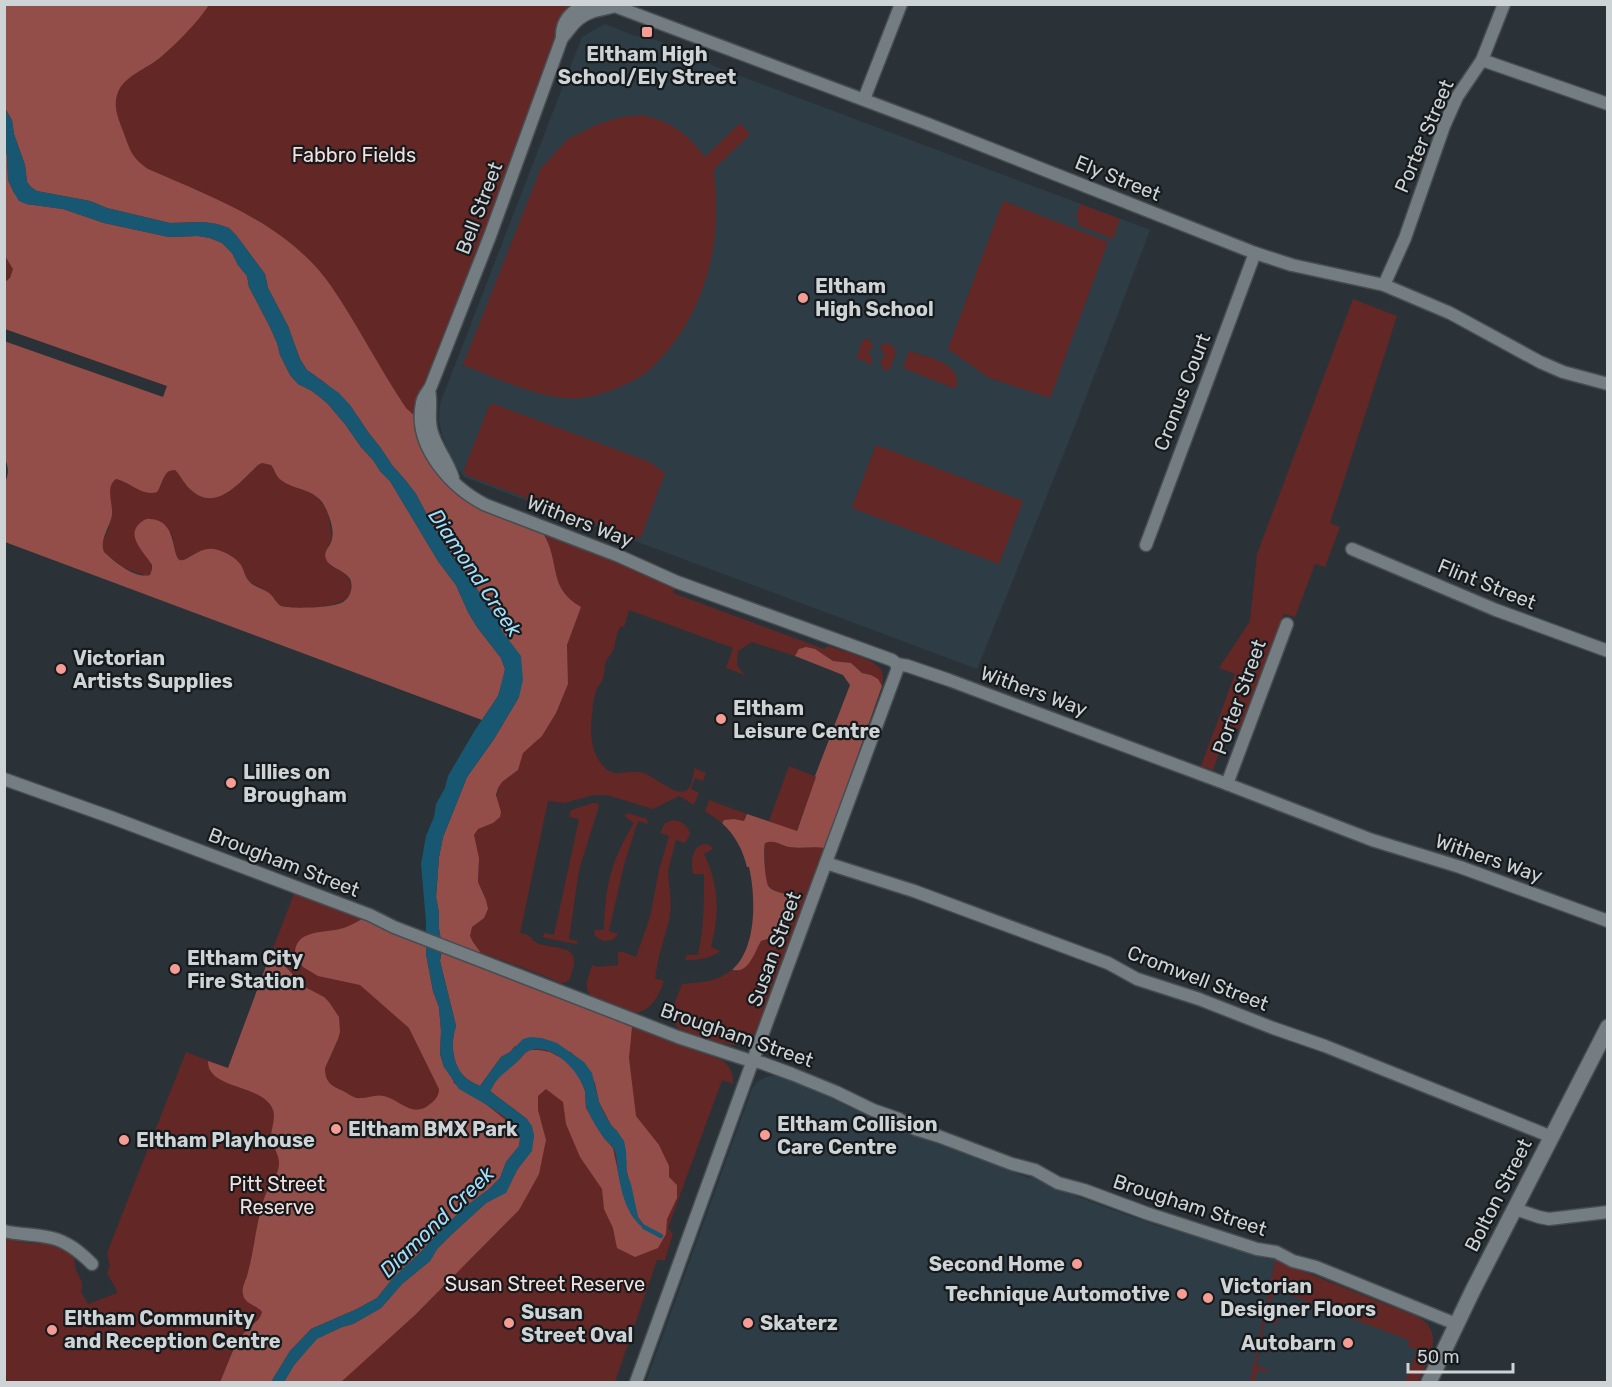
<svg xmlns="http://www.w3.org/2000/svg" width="1612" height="1387" viewBox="0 0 1612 1387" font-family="Rubik,sans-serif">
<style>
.built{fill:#2e3d45}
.green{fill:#632725}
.forest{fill:#934e4a;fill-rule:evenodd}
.water{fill:#185771}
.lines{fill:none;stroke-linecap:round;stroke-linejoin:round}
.stream{stroke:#185771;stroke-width:4.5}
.street-casing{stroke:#474e52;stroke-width:15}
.secondary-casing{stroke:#474e52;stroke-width:18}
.street{stroke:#737d82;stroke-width:12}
.secondary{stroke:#737d82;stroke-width:15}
.poi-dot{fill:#f59c95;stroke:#161a1c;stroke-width:2}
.labels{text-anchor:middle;stroke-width:4.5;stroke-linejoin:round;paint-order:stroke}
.poi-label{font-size:20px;font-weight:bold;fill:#ced3d6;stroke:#161a1c;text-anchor:start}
.street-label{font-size:20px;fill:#ced3d6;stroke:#161a1c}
.park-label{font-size:20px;fill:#f5dfdc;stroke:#161a1c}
.water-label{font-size:21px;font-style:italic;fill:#a1defb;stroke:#161a1c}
</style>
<rect width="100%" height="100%" fill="#2a3237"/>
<g class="built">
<path d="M605,24L635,36L648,37L706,59L711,65L1150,230L1074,428L977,669L464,477L454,463L442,435L439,420L440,404L582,37Z"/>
<path d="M769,1076H778L828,1097L888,1126L895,1123L913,1135L1029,1178L1035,1176L1053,1188L1152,1224L1233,1248L1267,1259L1273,1257H1276L1292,1267L1418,1317L1428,1324L1432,1332L1433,1342L1432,1351L1418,1382H646L752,1089L757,1082Z"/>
</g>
<g class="green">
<path d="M5,5H578L560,24L497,200L421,392L417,418L159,409L167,386L5,329Z"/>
<path d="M643,115C675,124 685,132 705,157L740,123L750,134L714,169C716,194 717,218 714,243C708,286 687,334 655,364C651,368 646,373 641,376C625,386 600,396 581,398C545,402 497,378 463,365L541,168L568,139L598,124L622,117Z"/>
<path d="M1003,201L1108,242L1050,398L989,378L948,349Z"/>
<path d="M1080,204L1120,219L1113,239L1078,225L1079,220L1076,218Z"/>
<path d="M1353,299L1397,316L1330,523L1340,527L1325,567L1315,564L1295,617L1284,614L1241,730L1229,726L1213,770L1201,766L1235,674L1219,668L1250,621L1257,554Z"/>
<path d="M869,338L873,348L868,351L873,362L867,365L865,359L859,361L857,357L862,341Z"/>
<path d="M886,343L892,345L896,352L890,369L884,371L880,360L885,357L880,346Z"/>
<path d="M909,351C923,356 954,361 957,379C957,383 956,386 956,389L903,368Z"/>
<path d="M494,404L650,462L665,473L641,537L635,539L466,475L464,470L489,406Z"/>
<path d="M876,445L1023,501L999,564L852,508Z"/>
<path d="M262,463L271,465L279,479L308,491L316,496L322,503L328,513L332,538L325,555C326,558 327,562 329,564C336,571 345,568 350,582C362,610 297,610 281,606C275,602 272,595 266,591C256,585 252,586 245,575L193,554C173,572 176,546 171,532L148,558C152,564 153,567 150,575L146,576L124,568L104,552L102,543L109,528L110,486L112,482L116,479L160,488C162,480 165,468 175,470C181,476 184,484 190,489C215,514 240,482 258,465Z"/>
<path d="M543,533L629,568L675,588L673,593L824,649L828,646C840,650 876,659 882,671C884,676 883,681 882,686L880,683L871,675L862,673L851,663L833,661L814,649L801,648L795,656L752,642L738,651L737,666L745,675L726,668L733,648L629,610L624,627L621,626C616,633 616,640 614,648C612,654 607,658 605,664C604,669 605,674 603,678C601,684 596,688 595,694C593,700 593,707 592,713C590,733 590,754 606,769C617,779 631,767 646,774C666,784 692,811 694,768L706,773L703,781L695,778L691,789L699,793L694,805L679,796L653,809L607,795H594L564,803L548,801L520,933C523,934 527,934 529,936C533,939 535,943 540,944C558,950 581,944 572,972C570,979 569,983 561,983L532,971L481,953L473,942L470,936L472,927L479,922L486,900L478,882L479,866L474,835L477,829L493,823L498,788L502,782L518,770L521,756L525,750L538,740L568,684L567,645L580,608C546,586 561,562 543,533Z"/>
<path d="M789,766L817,777L796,832L769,821Z"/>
<path d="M709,800L747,814L744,821L734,819L724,820L722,823L705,811Z"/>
<path d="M593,803H597L599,806L579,870L569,939L577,941L578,943L576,944L545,938L543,937L544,933L554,935L579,819L569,817L571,810Z"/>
<path d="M628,813L647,819L648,824L638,821L624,865L609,931L618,934L613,940L603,941L595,936L594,930H604C605,886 611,861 634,823L624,816Z"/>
<path d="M673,820C681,821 688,825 690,834L685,843L676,840L668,871L671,906L669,921L659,956L655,978L664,981C659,995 652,1010 636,1013L592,997C582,987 589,977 592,965L597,967L618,965V952H623L636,957L650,917L659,870L669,836L660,833L665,823Z"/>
<path d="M768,841C775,841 780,845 788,847C800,849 812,846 825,848L759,1025L751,1039L738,1045H731L715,1042L679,1029L674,1023L671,1012L682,984C702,982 714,983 732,970L737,972L761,941L777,936L781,932L787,920L777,891C772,889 767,887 766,882C765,878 764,846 765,843Z"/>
<path d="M705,844L710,845L713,849L704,854C719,885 720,914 711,947L720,951C710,959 698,960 685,960L687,955H698C704,927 704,902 704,874H693C691,862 691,846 705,844Z"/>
<path d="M294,893L426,944L451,1075L357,1309L311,1329L271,1382H5L4,1238C12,1240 20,1242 28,1243C42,1244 64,1243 73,1256C76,1261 74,1266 76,1270C80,1279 84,1282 81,1292L88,1304L117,1293L116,1289L107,1273L110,1266L107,1253L186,1052L228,1068Z"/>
<path d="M502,975L632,1027L722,1060C731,1067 733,1073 733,1084L722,1080L668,1228L673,1234L665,1260H657L615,1382H284L342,1327L451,1235L486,1203Z"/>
<path d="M1276,1257L1292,1267L1418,1317C1446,1333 1428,1360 1418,1382H1405L1417,1350L1408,1346L1409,1340L1279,1291L1270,1300L1267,1314L1278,1319L1277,1324L1265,1320L1262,1336L1271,1340L1269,1353L1259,1350L1256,1365L1267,1370V1373L1258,1370L1254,1382H1250Z"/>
</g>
<g class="forest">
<path d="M4,5H209C196,24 179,41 162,56C148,69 123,75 117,95C113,108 119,120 123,131C130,150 131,157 148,169C214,198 288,224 331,286C358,325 379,368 406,408L417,418L440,476L457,495L475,507L487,512L543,533C561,562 547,588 581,607L567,645L568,684L556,713L542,736L523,753L518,770L502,782L498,788L496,795L501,812L500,817L493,823L478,829L474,835L479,858L478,882L486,900L488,909L484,918L472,927L470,936L473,942L481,953L441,940L439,929V913L436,897L439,857L443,837L467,777L494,739L519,697L497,617L483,600L474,583L457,562L434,528L416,494L406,481L392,465L380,447L368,432L350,405L324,382L307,370L300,359L288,326L268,288L265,274L236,235L229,228L217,224L203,222L170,223L107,208L90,201L37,191L31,187L27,182L25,165L14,134L12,120L5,108Z"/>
<path d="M5,149L7,155L8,180L14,193L26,204L63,209L104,223L169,237L198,236L210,238L222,243L232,253L238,265L247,276L249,287L270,327L277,343L280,355L290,375L298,384L312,391L327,403L345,424L361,447L373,460L380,471L390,481L438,561L456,585L468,612L477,627L501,658L505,669L503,682L498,696L482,720L5,542V482C10,472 8,466 4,456V341L163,397L167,386L5,329V282L10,278L13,269L5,256ZM262,463L271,465C275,470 276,477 281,480C294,490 311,488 322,502C328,511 336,531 331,542C329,548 323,552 326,559C329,568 344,569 350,579C354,588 350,599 341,603C330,608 293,609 281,606C276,603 274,597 269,593C263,588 255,588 249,581C245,577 244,570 241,565C235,557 227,553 218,550C200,544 187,563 180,560C171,556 178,520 150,519C146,518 141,522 138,525C127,538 145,553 152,565V569L150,575C135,579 115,562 104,552C99,540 110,527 112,515C113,503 105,487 116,479C130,482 143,497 157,492C163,484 163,469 175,470C181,476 184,484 190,489C215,514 240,482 258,465Z"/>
<path d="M806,647L815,649L833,661L851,663L862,673L871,675L878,679L882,686L825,848C813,846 801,849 789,847C780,845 774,839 765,843C763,850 765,883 769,887C774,892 782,892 788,896C792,908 788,929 775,936C771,939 766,939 761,941C754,953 749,974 732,970C757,949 756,897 749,867H747C743,850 735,835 722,823L724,820L734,819L744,821L747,814L797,831L816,777L815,776L850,685L843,675L795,656L799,649Z"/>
<path d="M362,919L426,944V954L433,991L439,1007L441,1031L440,1054L444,1067L451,1075L454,1083L487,1105L513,1126L518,1132L520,1139L519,1146L506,1162L500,1178L489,1189L465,1207L437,1234L420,1253L394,1277L377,1298L357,1309L311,1329L290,1351L271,1382H220C228,1366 233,1343 247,1330C253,1323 260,1321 262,1312C257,1305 244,1304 243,1294C241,1287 247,1279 248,1272C255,1247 256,1221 265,1196C269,1185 279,1176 279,1163C279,1154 273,1147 271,1137C271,1128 276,1119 273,1110C265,1084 207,1090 208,1061L228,1068L272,950L276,956L303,986L324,997L329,1002L339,1017L340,1032L338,1039L325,1068C325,1083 332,1086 343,1091C349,1094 354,1099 361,1098C369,1098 375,1094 384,1096C400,1100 413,1119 430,1104C436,1100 439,1095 439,1089L409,1028L360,985L318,976L303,967L295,955C294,930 322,933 340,929C348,927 355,923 362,919Z"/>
<path d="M442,949L632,1027L629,1058L636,1116L659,1145L669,1166V1177L677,1185V1198L667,1219L666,1234L658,1248L635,1257L617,1248L613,1228L604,1209L602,1189L580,1157L566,1124L563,1102L546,1089L538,1096V1110L546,1140L539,1174L519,1210L415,1315L341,1382H284L294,1365L317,1338L342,1327L353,1324L381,1308L402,1284L430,1261L437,1249L451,1235L486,1203L506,1192L517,1170L531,1151L534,1135L527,1119L490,1091L498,1077L519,1060L525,1053L530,1050H539L550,1052L565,1060L578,1073L585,1091L586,1108L604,1138L613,1148L620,1181L631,1214L647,1229L638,1217L617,1131L611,1125L599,1102L595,1083L571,1052L515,1046L510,1052L501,1057L480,1086C476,1084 471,1082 467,1079C452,1067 450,1043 456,1026L440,961Z"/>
</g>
<path class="water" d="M4,108L12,120L14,134L25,165L27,182L31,187L37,191L90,201L107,208L170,223L203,222L217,224L229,228L236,235L265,274L268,288L288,326L300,359L307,370L339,393L350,405L368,432L380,447L392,465L406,481L416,494L434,528L456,562L474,583L483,600L497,617L502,631L521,656L523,680L519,697L494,739L467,777L443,837L439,857L436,897L439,913V929L442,945L440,961L456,1026C450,1043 452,1067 467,1079C471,1082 476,1084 480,1086L501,1057L510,1052L523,1039L530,1037L542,1038L557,1043L584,1062L592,1073L599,1102L604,1113L611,1125L617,1131L624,1141L626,1151L627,1174L631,1184L638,1217L648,1231C628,1220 621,1193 618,1171C617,1164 617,1155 614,1149C612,1145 607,1142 604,1138C598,1130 592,1120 588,1111C584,1104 587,1095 584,1088C577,1069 551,1041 528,1051C524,1053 521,1057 518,1061C508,1071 496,1077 490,1091L527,1119L532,1126L534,1135L532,1151L517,1170L506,1193L486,1203L451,1235L437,1249L430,1261L402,1284L381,1308L353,1324L342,1327L317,1339L294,1365L284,1382H271L290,1351L311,1329L357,1309L377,1298L394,1277L420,1253L437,1234L465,1207L489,1189L500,1178L506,1162L519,1146L520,1139L518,1132L505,1117L487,1105L459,1089L444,1067L440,1054L441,1031L439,1007L433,991L426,954V922L421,864L426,836L434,817L436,804L445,788L448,776L475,730L498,696L505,669L501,658L477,627L468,612L456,585L438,561L390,481L380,471L373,460L361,447L345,424L327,403L312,391L298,384L290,375L280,355L277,343L270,327L249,287L247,276L238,265L232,253L222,243L210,238L198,236L169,237L104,223L63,209L26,204L19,201L14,193L8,180L7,155L4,149Z"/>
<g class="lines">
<path class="stream" d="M644,1227L661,1236"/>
<defs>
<g id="street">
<path d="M585,4C571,12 561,21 562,38L490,236L431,386C428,392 423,396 422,403C413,445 450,487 486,505L619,556L677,582L892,660L897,664L908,666L949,680L1227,784L1372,840L1460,867L1608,921"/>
<path d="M609,4L928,124L1255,253L1292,265L1384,285L1450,313L1540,362L1563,372L1608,384"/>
<path d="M562,38C568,32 572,24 579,19C588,11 600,10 612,7"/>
<path d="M1482,60L1608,104"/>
<path d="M864,99L901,4"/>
<path d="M1384,285L1405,238L1444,126L1457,97L1482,60L1504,4"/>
<path d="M429,390C432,402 428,416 431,429C435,447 448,461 453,478"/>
<path d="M1146,545L1255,253"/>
<path d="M1352,549L1496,610L1608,651"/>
<path d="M4,779L113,818L370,915L394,927L678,1037L745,1059L762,1063L792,1074L836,1092L873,1110L899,1119L915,1129L938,1136L1012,1164L1035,1170L1058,1183L1084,1190L1146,1213L1257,1249L1276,1252L1293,1261L1316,1267L1456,1324"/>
<path d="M1227,784L1287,624"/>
<path d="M826,863L914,891L1108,963L1137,979L1199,999L1273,1028L1325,1046L1552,1137"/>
<path d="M1515,1209L1539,1217L1549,1219L1608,1212"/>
<path d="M4,1231C20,1235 36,1234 52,1238C68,1242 80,1252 92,1264"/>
<path d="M636,1382L753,1060L897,670V664"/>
</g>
<path id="secondary" d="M1429,1382L1473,1290L1608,1027"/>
</defs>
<use href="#street" class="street-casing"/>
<use href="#secondary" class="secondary-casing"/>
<use href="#street" class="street"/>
<use href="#secondary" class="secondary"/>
</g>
<g class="poi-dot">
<rect x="641" y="26" width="12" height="12" rx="3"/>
<circle cx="803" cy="298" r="6"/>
<circle cx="61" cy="669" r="6"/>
<circle cx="721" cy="719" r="6"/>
<circle cx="231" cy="783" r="6"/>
<circle cx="175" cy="969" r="6"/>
<circle cx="336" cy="1129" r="6"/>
<circle cx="765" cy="1135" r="6"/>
<circle cx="124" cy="1140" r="6"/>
<circle cx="1077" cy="1264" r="6"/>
<circle cx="1182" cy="1294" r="6"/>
<circle cx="1208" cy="1298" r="6"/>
<circle cx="509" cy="1323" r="6"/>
<circle cx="748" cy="1323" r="6"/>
<circle cx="52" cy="1330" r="6"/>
<circle cx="1348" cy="1343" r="6"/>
</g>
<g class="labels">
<g class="poi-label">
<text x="647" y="61" text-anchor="middle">Eltham High<tspan x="647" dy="23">School/Ely Street</tspan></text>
<text x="815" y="293">Eltham<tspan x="815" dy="23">High School</tspan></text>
<text x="73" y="665">Victorian<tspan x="73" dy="23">Artists Supplies</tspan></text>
<text x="733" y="715">Eltham<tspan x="733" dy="23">Leisure Centre</tspan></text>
<text x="243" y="779">Lillies on<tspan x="243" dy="23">Brougham</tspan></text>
<text x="187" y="965">Eltham City<tspan x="187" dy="23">Fire Station</tspan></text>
<text x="777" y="1131">Eltham Collision<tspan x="777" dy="23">Care Centre</tspan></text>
<text x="348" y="1136">Eltham BMX Park</text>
<text x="136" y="1147">Eltham Playhouse</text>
<text x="1065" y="1271" text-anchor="end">Second Home</text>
<text x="1220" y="1293">Victorian<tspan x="1220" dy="23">Designer Floors</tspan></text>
<text x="1170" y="1301" text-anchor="end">Technique Automotive</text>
<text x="521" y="1319">Susan<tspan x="521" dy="23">Street Oval</tspan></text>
<text x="64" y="1325">Eltham Community<tspan x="64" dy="23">and Reception Centre</tspan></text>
<text x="760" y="1330">Skaterz</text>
<text x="1336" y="1350" text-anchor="end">Autobarn</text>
</g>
<g class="street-label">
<text transform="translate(1424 136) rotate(-67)" y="7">Porter Street</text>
<text transform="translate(1118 178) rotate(22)" y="7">Ely Street</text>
<text transform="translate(479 208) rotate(-69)" y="7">Bell Street</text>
<text transform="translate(1182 392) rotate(-69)" y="7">Cronus Court</text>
<text transform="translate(580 521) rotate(21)" y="7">Withers Way</text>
<text transform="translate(1487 584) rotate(22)" y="7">Flint Street</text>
<text transform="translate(1034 691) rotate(20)" y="7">Withers Way</text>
<text transform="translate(1239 697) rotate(-70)" y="7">Porter Street</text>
<text transform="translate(1489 858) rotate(19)" y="7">Withers Way</text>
<text transform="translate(284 862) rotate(21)" y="7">Brougham Street</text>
<text transform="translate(774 949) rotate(-70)" y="7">Susan Street</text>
<text transform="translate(1198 978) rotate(21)" y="7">Cromwell Street</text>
<text transform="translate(737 1035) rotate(19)" y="7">Brougham Street</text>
<text transform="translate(1498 1195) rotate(-63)" y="7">Bolton Street</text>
<text transform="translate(1190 1205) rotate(18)" y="7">Brougham Street</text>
</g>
<g class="park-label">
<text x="354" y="162">Fabbro Fields</text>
<text x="277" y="1191">Pitt Street<tspan x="277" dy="23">Reserve</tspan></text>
<text x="545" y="1291">Susan Street Reserve</text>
</g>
<g class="water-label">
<text transform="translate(475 573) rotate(56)" y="7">Diamond Creek</text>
<text transform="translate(437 1222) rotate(-44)" y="7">Diamond Creek</text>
</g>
</g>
<rect width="1612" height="1387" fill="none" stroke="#ced3d6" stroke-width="12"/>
<path d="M1408 1363v9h105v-9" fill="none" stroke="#ced3d6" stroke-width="3"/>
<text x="1417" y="1363" font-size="18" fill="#ced3d6" stroke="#161a1c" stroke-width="4.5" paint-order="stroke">50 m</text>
</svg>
